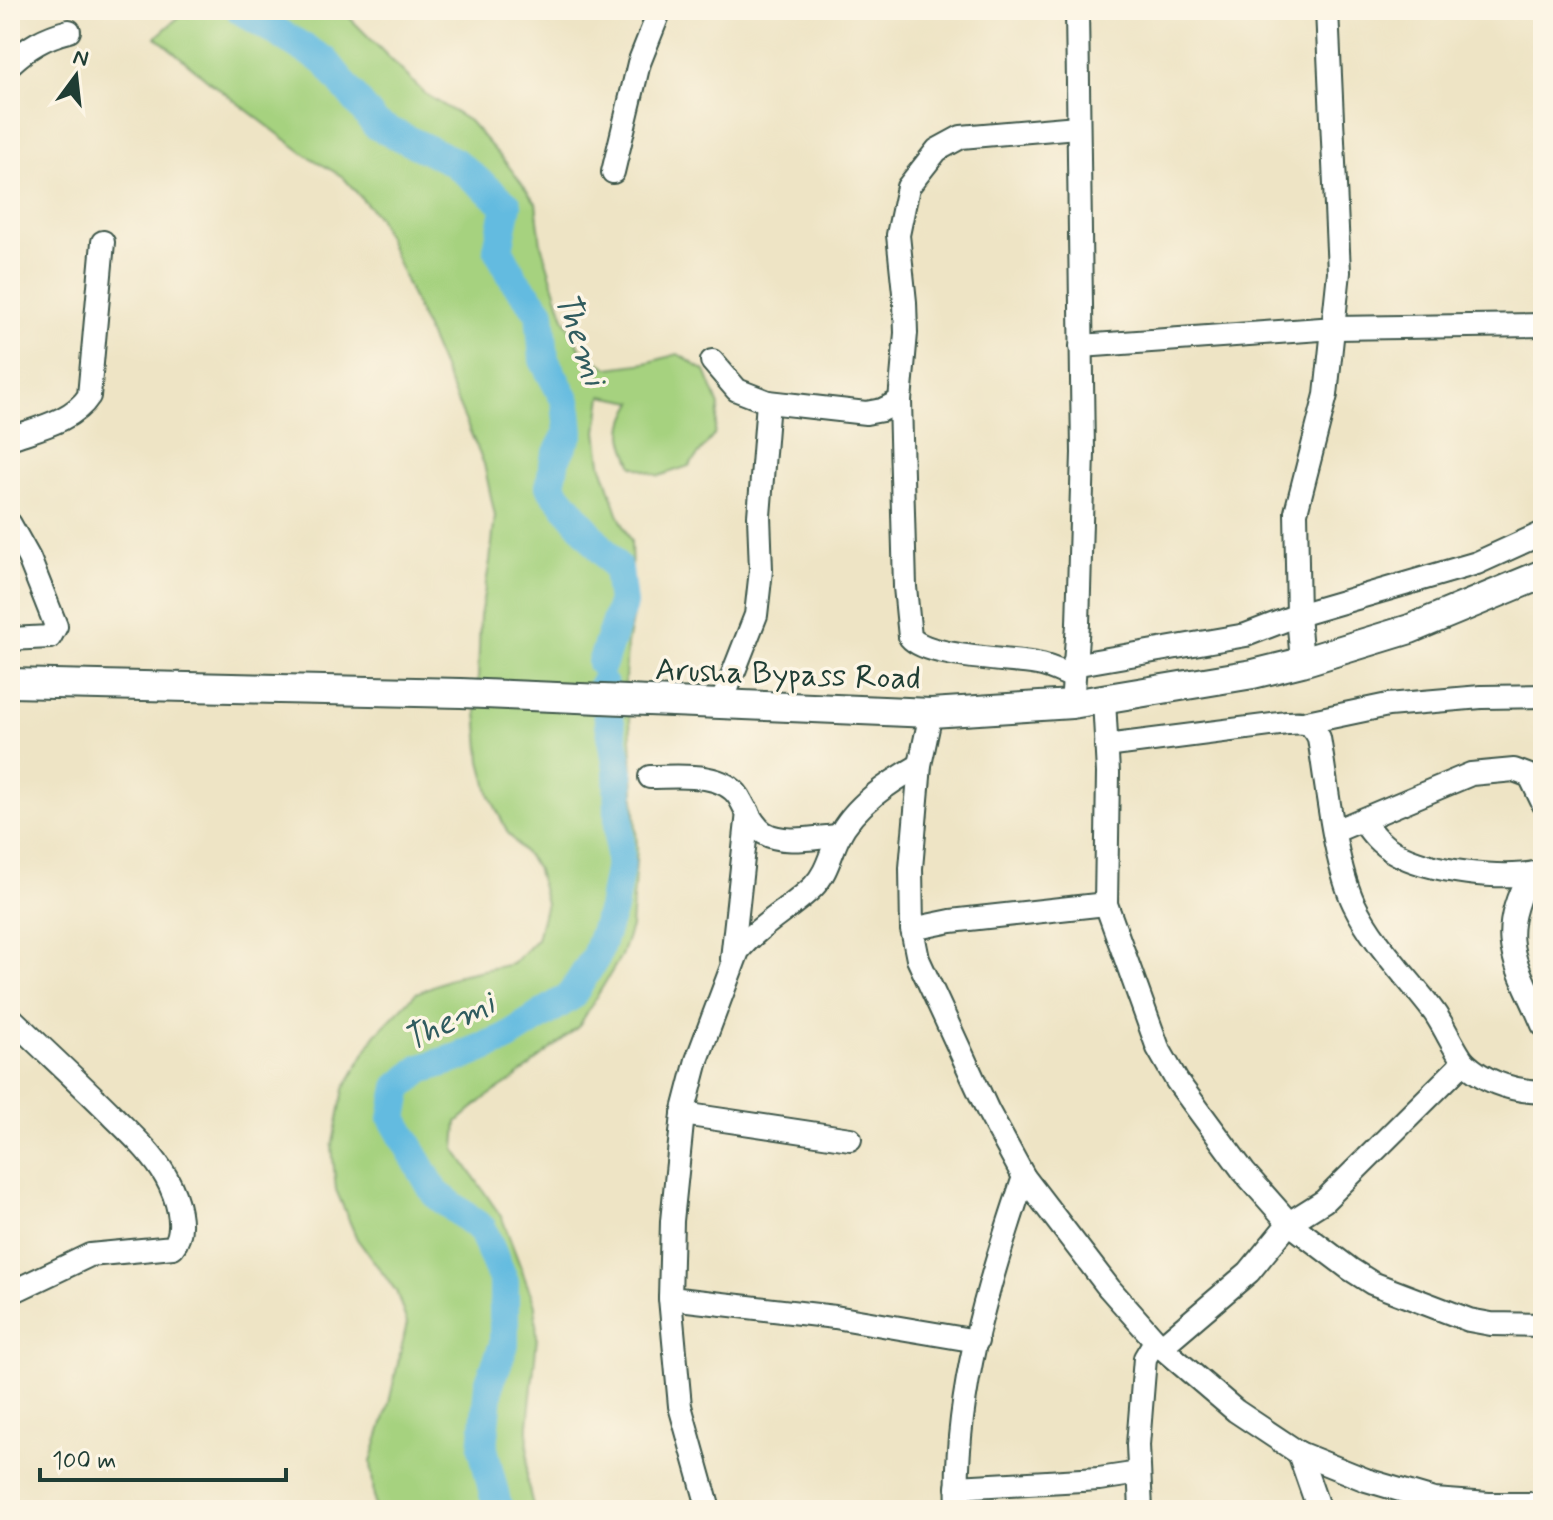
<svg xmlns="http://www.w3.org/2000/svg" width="1553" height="1520" viewBox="0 0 1553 1520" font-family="Mynerve,sans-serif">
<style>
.grass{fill:#a6d27f;stroke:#62885a;stroke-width:2}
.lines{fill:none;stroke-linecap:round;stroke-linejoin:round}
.river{stroke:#63bbe0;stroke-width:30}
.minor-casing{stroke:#3e564a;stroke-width:26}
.major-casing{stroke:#3e564a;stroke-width:32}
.minor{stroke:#fff;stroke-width:22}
.major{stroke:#fff;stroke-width:28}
.labels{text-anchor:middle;stroke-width:7;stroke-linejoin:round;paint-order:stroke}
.street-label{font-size:32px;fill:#1f3d34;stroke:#fcf5e5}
.water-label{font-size:34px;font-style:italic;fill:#305c5f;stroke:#fcf5e5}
</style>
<rect width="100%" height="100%" fill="#fcf5e5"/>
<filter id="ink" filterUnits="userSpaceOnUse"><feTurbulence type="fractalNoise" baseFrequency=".0125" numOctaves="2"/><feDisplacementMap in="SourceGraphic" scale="16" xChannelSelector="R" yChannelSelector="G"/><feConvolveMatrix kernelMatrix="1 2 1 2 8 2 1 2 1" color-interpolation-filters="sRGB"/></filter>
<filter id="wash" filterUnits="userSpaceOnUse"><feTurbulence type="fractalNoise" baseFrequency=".006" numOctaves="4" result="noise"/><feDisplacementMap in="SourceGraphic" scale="32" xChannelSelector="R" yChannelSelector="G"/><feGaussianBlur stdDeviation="1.8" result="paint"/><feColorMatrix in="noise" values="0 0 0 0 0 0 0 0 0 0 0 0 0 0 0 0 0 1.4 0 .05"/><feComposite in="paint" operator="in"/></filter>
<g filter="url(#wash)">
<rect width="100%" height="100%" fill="#eee4c5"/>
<path class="grass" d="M187,10H342L424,93L469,121L507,164L536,203L541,244L564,318L583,353L609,368L646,363L678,354L705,371L719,406L714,435L689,466L659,476L633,466C621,439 618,428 634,402L602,396L597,431L601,463L619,516L631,541L633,615L627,644L625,682L630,720L637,848L631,927L621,956L579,1026L513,1080L485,1098L457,1122L455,1149L502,1218L535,1305L537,1338L528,1425L527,1481L534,1510H375L371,1461L388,1407L407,1323L396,1291L357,1239L336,1190L332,1147L344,1089L375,1035L416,993L459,975L512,964L537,939L546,903L536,867L508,833L490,796L481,761L477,712L480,616L490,561L495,516L484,464L378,217L343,177L306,155L210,82L156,37Z"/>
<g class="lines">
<g class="river">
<path d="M241,10L325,61L376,125L454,162L507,205L498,249L515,281L540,312L544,360L566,401L569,432L555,459L550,486L618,569L622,604L602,663"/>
<path d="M498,1510L483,1448L489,1384L504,1345V1282L482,1229L435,1193L393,1118L399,1087L421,1069L460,1057L504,1039L571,996L596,956L612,909L620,864L618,768L603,685"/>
</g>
</g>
</g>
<g filter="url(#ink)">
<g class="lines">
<defs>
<g id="minor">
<path d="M10,64C28,47 45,37 69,31"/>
<path d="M613,172L639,63L660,10"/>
<path d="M1081,346L1335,328L1543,325"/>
<path d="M712,361L737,390L768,402L866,413L882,410L900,401"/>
<path d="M10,438C38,428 73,421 89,396L103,242"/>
<path d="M10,524L29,558L56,626L50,637L10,639"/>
<path d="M1302,662L1298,615L1296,512L1326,395L1339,272L1327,10"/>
<path d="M1073,665L1246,635L1298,615L1477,563L1543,533"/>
<path d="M1073,677C1061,672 1050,666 1037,664C1009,659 927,658 910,637L905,587L900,401L906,333L905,302L898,235L908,187L937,150L961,137L1077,127"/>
<path d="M1073,691L1078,624L1083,453L1077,10"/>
<path d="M1104,700L1108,773L1106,904L1158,1048L1177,1081L1244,1172L1289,1223L1350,1269L1372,1283L1469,1320L1491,1324L1543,1325"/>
<path d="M721,704L756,615L761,570L759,516L768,402"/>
<path d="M931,713L920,765L911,868L912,929L918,959L988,1111L1024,1177L1109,1288L1161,1347L1236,1411L1299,1453L1366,1480L1434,1500L1489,1504H1543"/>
<path d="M1307,722L1388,705L1481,697L1543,696"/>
<path d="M1106,746L1287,723C1304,722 1311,721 1319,738C1327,785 1334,862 1354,904C1374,945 1407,976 1434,1012C1443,1024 1457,1055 1465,1063C1487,1084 1514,1091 1543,1092"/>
<path d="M650,777C677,777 722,771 739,797C746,809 752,825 764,833C784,845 817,837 839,836"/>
<path d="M1363,821C1372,834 1380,844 1394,852C1428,872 1506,881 1543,871"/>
<path d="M1335,831L1471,774L1514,770L1530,776L1543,803"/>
<path d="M1529,875C1494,941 1517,963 1543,1025"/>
<path d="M912,929L951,921L1106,904"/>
<path d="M732,959L748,812"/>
<path d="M10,1017C44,1050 79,1082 113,1116C131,1134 153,1154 166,1177C176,1195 188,1229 173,1247L90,1255L10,1293"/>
<path d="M683,1114L850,1139"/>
<path d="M670,1298L835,1317L977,1341"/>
<path d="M1299,1453L1319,1510"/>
<path d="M957,1487L1099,1479L1139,1473"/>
<path d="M709,1510L680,1406L670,1298L672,1221L683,1114L697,1060L738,951C758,926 789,910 813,887C827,873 830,855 838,838C854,805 890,782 920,765"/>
<path d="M958,1510C953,1397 988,1283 1024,1177"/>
<path d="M1141,1510L1138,1445L1145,1358L1151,1348L1161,1347L1249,1272L1289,1223L1324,1201L1464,1062"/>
</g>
<path id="major" d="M10,683L461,693L931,713L1072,704L1253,674L1302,662L1410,629L1543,574"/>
</defs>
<use href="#minor" class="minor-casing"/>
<use href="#major" class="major-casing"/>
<use href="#minor" class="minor"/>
<use href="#major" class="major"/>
</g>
</g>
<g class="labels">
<g class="street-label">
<text transform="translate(788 673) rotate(2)" y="11">Arusha Bypass Road</text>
</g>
<g class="water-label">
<text transform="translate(582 338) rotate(71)" y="12">Themi</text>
<text transform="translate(448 1020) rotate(-25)" y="12">Themi</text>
</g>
</g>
<rect width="1553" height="1520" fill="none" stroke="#fcf5e5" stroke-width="40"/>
<g transform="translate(76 76) rotate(15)" stroke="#fcf5e5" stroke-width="6" paint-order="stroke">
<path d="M0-6L14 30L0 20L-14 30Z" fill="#1f3d34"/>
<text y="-12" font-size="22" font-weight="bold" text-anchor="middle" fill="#1f3d34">N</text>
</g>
<path d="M40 1468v12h246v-12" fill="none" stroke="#1f3d34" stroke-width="4"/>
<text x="52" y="1468" font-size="24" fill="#1f3d34" stroke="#fcf5e5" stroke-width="6" paint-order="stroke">100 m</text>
</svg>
